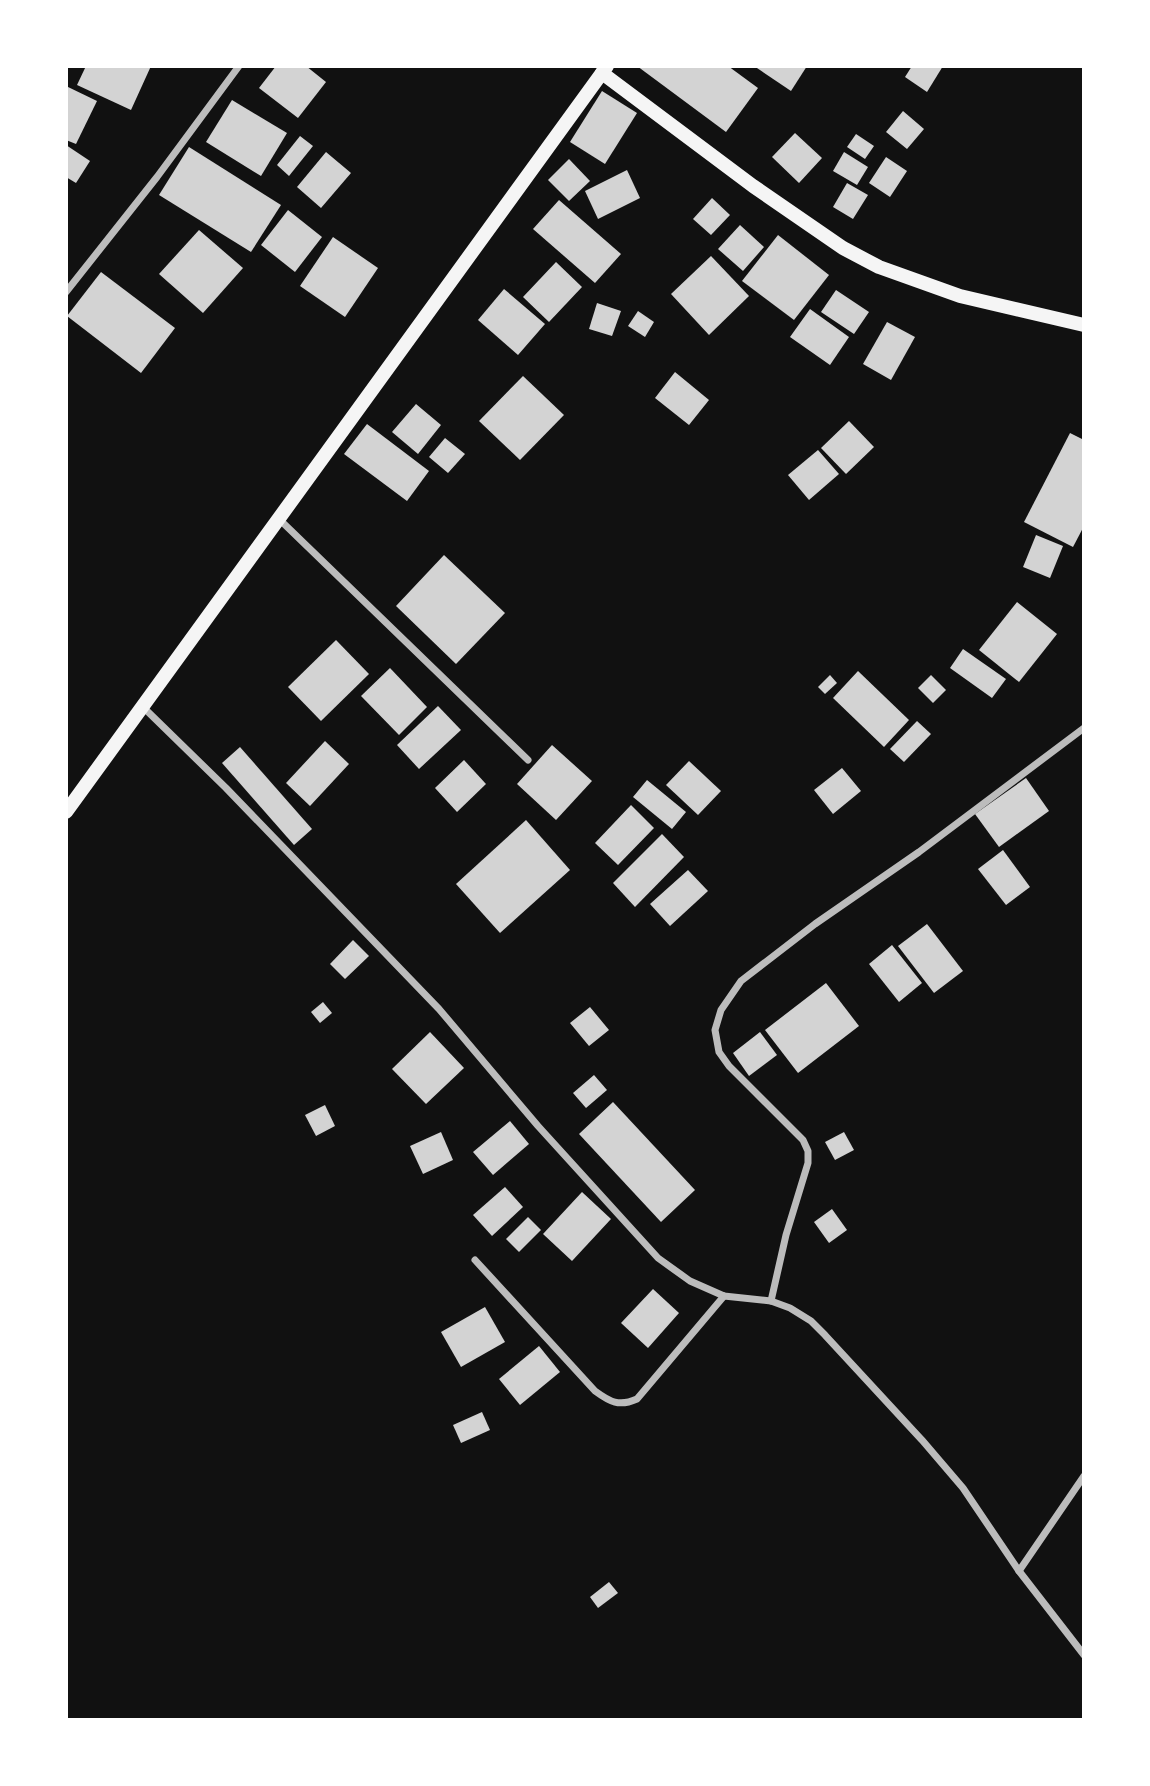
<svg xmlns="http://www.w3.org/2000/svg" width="1150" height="1786" viewBox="0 0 1150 1786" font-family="Literata,serif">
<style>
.building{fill:#d3d3d3}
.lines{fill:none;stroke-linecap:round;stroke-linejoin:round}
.minor{stroke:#bcbcbc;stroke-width:7}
.secondary{stroke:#f5f5f5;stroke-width:14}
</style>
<rect width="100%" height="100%" fill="#111"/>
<g class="building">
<path d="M86,66H151L131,110L77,85Z"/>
<path d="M276,66H306L326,82L298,118L259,88Z"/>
<path d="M637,66H728L758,88L726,132Z"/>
<path d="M754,66H807L791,91Z"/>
<path d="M912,66H943L927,92L905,77Z"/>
<path d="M66,86L97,101L76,144L66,140Z"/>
<path d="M602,91L637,113L605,164L570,142Z"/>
<path d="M232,100L287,133L261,176L206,142Z"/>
<path d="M903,111L924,129L907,149L886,132Z"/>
<path d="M795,133L822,158L799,183L772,157Z"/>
<path d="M856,134L874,146L865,159L847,147Z"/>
<path d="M300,136L313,146L289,176L277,165Z"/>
<path d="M66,145L90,161L76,183L66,177Z"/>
<path d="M189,147L281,205L251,252L159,195Z"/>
<path d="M326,152L351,173L321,208L297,187Z"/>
<path d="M844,152L868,167L857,185L833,171Z"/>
<path d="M886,157L907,171L890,197L869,183Z"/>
<path d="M569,159L590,181L569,201L548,180Z"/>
<path d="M627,170L640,198L598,219L585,191Z"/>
<path d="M847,183L868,195L853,219L833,207Z"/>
<path d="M712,198L730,215L711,235L693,219Z"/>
<path d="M559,200L621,254L595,283L533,229Z"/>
<path d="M288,210L322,237L295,272L261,245Z"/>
<path d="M740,225L764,247L743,271L718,249Z"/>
<path d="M199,230L243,268L203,313L159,274Z"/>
<path d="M778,235L829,275L794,320L742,281Z"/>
<path d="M333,237L378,268L345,317L300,286Z"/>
<path d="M711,256L749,296L709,335L671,294Z"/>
<path d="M556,262L582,287L549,322L523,297Z"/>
<path d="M101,272L175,328L141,373L67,316Z"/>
<path d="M504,289L545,324L518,355L478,320Z"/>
<path d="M836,290L869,312L854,334L821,312Z"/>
<path d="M597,303L621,311L612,336L589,329Z"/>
<path d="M810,309L849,337L830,365L790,337Z"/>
<path d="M638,311L654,322L645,337L628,326Z"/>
<path d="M887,322L915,337L891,380L863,364Z"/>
<path d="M675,372L709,400L689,425L655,398Z"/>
<path d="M523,376L564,415L520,460L479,421Z"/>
<path d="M416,404L441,425L418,454L392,432Z"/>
<path d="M849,421L874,447L846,474L821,448Z"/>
<path d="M367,424L429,471L407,501L344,454Z"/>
<path d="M1070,433L1084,440V526L1073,547L1024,522Z"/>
<path d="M445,438L465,454L448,473L429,457Z"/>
<path d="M818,450L839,474L809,500L788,475Z"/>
<path d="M1036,535L1063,546L1050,578L1023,567Z"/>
<path d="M444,555L505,613L456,664L396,606Z"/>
<path d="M1017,602L1057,634L1019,682L979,650Z"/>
<path d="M336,640L369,674L321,721L288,687Z"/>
<path d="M963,649L1006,679L992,698L950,668Z"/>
<path d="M390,668L427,707L399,735L361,696Z"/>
<path d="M858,671L909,720L884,747L833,698Z"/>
<path d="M830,675L837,683L825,694L818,687Z"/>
<path d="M931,675L946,690L933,703L918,688Z"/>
<path d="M438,706L461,730L419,769L397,745Z"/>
<path d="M917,721L931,734L904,762L890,749Z"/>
<path d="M325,741L349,764L310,806L286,783Z"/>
<path d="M552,745L592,781L556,820L517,784Z"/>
<path d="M240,747L312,829L294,845L222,763Z"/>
<path d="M464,760L486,784L457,812L435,788Z"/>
<path d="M689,761L721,791L698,815L666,785Z"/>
<path d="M842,768L861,791L833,814L814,790Z"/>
<path d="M1026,778L1049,811L999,847L975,814Z"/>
<path d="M647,780L686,812L672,829L633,797Z"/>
<path d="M631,805L654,828L618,865L595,843Z"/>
<path d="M526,820L570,870L500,933L456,884Z"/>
<path d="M662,834L684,857L635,907L613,883Z"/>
<path d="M1003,850L1030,887L1006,905L978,869Z"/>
<path d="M688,870L708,891L670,926L650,904Z"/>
<path d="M927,924L963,971L934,993L898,946Z"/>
<path d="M353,940L369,956L345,979L330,964Z"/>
<path d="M892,945L922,983L899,1002L869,964Z"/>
<path d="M826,983L859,1026L798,1073L765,1030Z"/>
<path d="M323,1002L332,1013L320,1023L311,1012Z"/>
<path d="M590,1007L609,1030L589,1046L570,1023Z"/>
<path d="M430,1032L464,1068L426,1104L392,1069Z"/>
<path d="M760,1032L777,1055L749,1076L733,1053Z"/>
<path d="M594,1075L607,1090L586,1108L573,1093Z"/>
<path d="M613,1102L695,1190L661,1222L579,1134Z"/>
<path d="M325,1105L335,1126L316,1136L305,1115Z"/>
<path d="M510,1121L529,1144L493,1175L473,1152Z"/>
<path d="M441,1132L453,1160L423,1174L410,1146Z"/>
<path d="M844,1132L854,1150L835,1160L825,1142Z"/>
<path d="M505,1187L523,1207L492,1236L473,1215Z"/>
<path d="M582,1192L611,1219L572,1261L543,1234Z"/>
<path d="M832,1209L847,1230L829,1243L814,1222Z"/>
<path d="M528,1217L541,1230L519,1252L506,1239Z"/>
<path d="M653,1289L679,1313L648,1348L621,1323Z"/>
<path d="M485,1307L505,1342L461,1367L441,1332Z"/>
<path d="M539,1346L560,1372L520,1405L499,1379Z"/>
<path d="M482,1412L490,1430L461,1443L453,1425Z"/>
<path d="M609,1582L618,1593L598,1608L590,1597Z"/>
</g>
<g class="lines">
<g class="minor">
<path d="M66,292L157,177L239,66"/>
<path d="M279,519L528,760"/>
<path d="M143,707L226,788L439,1009L538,1126L658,1258L690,1281L724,1296L771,1301L790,1308L811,1321L825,1335L922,1440L963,1488L1019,1571L1084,1655"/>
<path d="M475,1260L595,1391C610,1402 619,1407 637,1399L724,1296"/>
<path d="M771,1301L786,1235L808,1163V1151L803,1140L729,1066L719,1052L715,1030L721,1010L741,981L815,924L919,852L1084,728"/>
<path d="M1019,1571L1084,1476"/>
</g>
<g class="secondary">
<path d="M602,73L753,186L843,248L879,267L960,296L1084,325"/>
<path d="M66,812L607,66"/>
</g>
</g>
<rect width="1150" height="1786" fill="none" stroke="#ffffff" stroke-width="136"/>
</svg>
